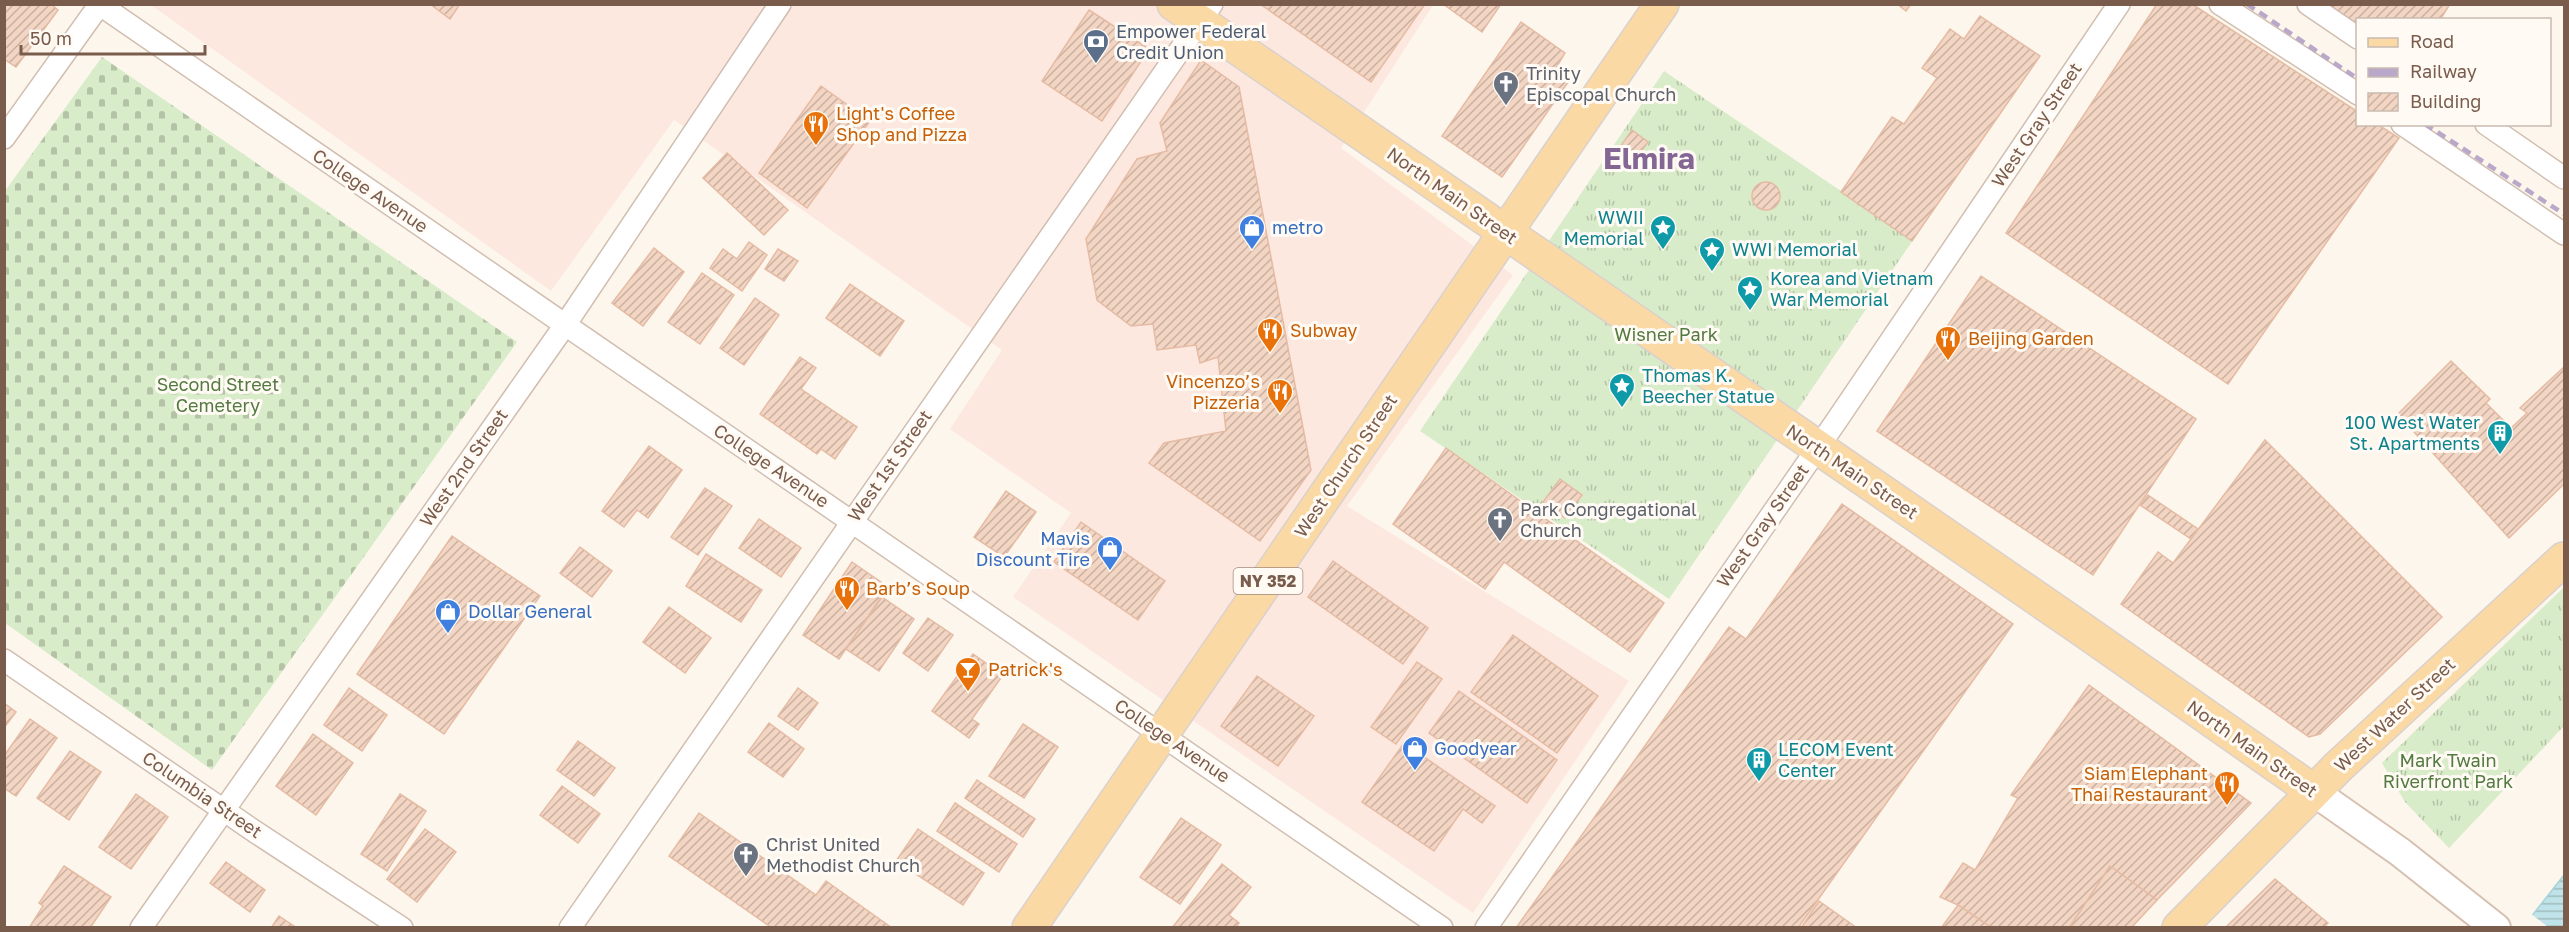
<svg xmlns="http://www.w3.org/2000/svg" width="2569" height="932" viewBox="0 0 2569 932" font-family="'Golos Text',sans-serif">
<style>
.commercial{fill:#fde8e0}
.grass{fill:url(#grass-tufts)}
.cemetery{fill:url(#cemetery-stones)}
.water{fill:url(#water-rules);stroke:#a5d3da;stroke-width:1.5}
.pier{fill:#fdf6ec}
.building{fill:url(#building-hatch);stroke:#e6bba3;stroke-width:1.5}
.lines{fill:none;stroke-linecap:round;stroke-linejoin:round}
.street-casing{stroke:#d1beb0;stroke-width:24}
.secondary-casing{stroke:#d6c0b0;stroke-width:32}
.primary-casing{stroke:#dad1cd;stroke-width:36}
.street{stroke:#fff;stroke-width:21}
.secondary{stroke:#fff;stroke-width:28}
.primary{stroke:#fbd9a5;stroke-width:33}
.rail{stroke:#b9a8c9;stroke-width:4.5;stroke-dasharray:9 6;stroke-linecap:butt}
.labels{text-anchor:middle;stroke-width:6;stroke-linejoin:round;paint-order:stroke}
.shield{fill:#fffaf3;stroke:#a28b7f;stroke-width:1.5}
.shield-label{font-size:16px;font-weight:bold;fill:#7a5c4d}
.service-label{font-size:18px;fill:#4e5e75;stroke:#fffaf3;text-anchor:start}
.worship-label{font-size:18px;fill:#5b616d;stroke:#fffaf3;text-anchor:start}
.food-label{font-size:18px;fill:#c56008;stroke:#fffaf3;text-anchor:start}
.street-label{font-size:18px;fill:#7a5c4d;stroke:#fffaf3}
.culture-label{font-size:18px;fill:#0d838f;stroke:#fffaf3;text-anchor:start}
.shop-label{font-size:18px;fill:#366cbe;stroke:#fffaf3;text-anchor:start}
.park-label{font-size:18px;fill:#537a41;stroke:#fffaf3}
.town-label{font-size:30px;font-weight:bold;fill:#846695;stroke:#fffaf3}
</style>
<defs>
<pattern id="grass-tufts" width="24" height="20" patternUnits="userSpaceOnUse" patternTransform="scale(1.5)"><rect width="24" height="20" fill="#d8ecc9"/><path d="M3 7l-1-3M5 7V3M7 7l1-3M15 17l-1-3M17 17v-4M19 17l1-3" fill="none" stroke="#b4c2a5"/></pattern>
<pattern id="cemetery-stones" width="16" height="16" patternUnits="userSpaceOnUse" patternTransform="scale(1.5)"><rect width="16" height="16" fill="#d8ecc9"/><path d="M2 7V4a2 2 0 0 1 4 0v3zM10 15v-3a2 2 0 0 1 4 0v3z" fill="#b4c2a5"/></pattern>
<pattern id="water-rules" width="6" height="5" patternUnits="userSpaceOnUse" patternTransform="scale(1.5)"><rect width="6" height="5" fill="#bfe3e8"/><path d="M0 2.5h6" fill="none" stroke="#a0bbbe"/></pattern>
<pattern id="building-hatch" width="6" height="6" patternUnits="userSpaceOnUse" patternTransform="scale(1.5)"><rect width="6" height="6" fill="#f3d5c3"/><path d="M-1 1l2-2M0 6l6-6M5 7l2-2" fill="none" stroke="#cab0a1"/></pattern>
</defs>
<rect width="100%" height="100%" fill="#fdf6ec"/>
<path class="commercial" d="M151,5H1433L1341,148L1513,275L1347,506L1629,681L1473,913L1013,597L1071,513L950,429L1002,350L674,120L551,291Z"/>
<g class="grass">
<path d="M1664,71L1913,240L1669,599L1420,431Z"/>
<path d="M2564,587V726L2449,848L2405,802L2382,763Z"/>
</g>
<path class="cemetery" d="M102,57L517,342L212,770L5,623V191Z"/>
<path class="water" d="M2564,875V927H2523Z"/>
<path class="pier" d="M2530,913L2548,927L2520,928Z"/>
<g class="building">
<path d="M4,4H51L58,10L16,67L4,59Z"/>
<path d="M430,4H460L450,19Z"/>
<path d="M1260,4H1425L1371,82Z"/>
<path d="M1443,4H1501L1482,32Z"/>
<path d="M1897,4H1911L1906,11Z"/>
<path d="M2157,4H2192L2358,112V124H2377L2399,138L2228,384L2006,233Z"/>
<path d="M2328,4H2450L2440,20H2358V25Z"/>
<path d="M1089,10L1149,49L1102,121L1042,81Z"/>
<path d="M1980,16L2040,56L1912,241L1841,192L1892,117L1904,124L1937,78L1922,68L1950,29L1964,39Z"/>
<path d="M1521,22L1565,53L1556,68L1571,78L1502,177L1442,136Z"/>
<path d="M1201,60L1239,87L1311,470L1260,541L1149,463L1164,443L1226,431L1218,357L1200,363L1196,345L1157,350L1153,324L1131,326L1097,300L1086,239L1137,159L1167,151L1160,123Z"/>
<path d="M821,86L870,121L807,208L759,173Z"/>
<path d="M1632,130L1648,142L1631,165L1615,154Z"/>
<path d="M727,153L788,210L764,235L703,178Z"/>
<circle cx="1766" cy="196" r="14"/>
<path d="M749,242L767,255L742,291L710,268L723,249L737,259Z"/>
<path d="M654,248L684,272L643,326L612,303Z"/>
<path d="M778,249L798,261L784,281L765,269Z"/>
<path d="M702,273L734,295L700,344L668,322Z"/>
<path d="M1981,276L2196,419L2093,575L1877,431Z"/>
<path d="M850,284L904,321L880,356L826,318Z"/>
<path d="M755,298L779,315L744,365L720,348Z"/>
<path d="M800,357L816,368L801,389L857,427L835,459L821,449L817,454L760,414Z"/>
<path d="M2451,361L2490,399L2486,403L2511,428L2527,413L2520,408L2564,367V484L2509,538L2398,414Z"/>
<path d="M2265,440L2442,617L2320,734L2309,737L2121,604L2158,552L2173,563Z"/>
<path d="M649,446L682,470L648,518L637,510L624,527L602,511Z"/>
<path d="M1446,448L1664,603L1630,652L1504,562L1485,589L1393,524Z"/>
<path d="M1560,479L1582,495L1565,518L1543,502Z"/>
<path d="M705,488L732,506L698,555L671,537Z"/>
<path d="M1006,491L1036,512L1004,557L974,537Z"/>
<path d="M2148,495L2198,529L2191,539L2140,505Z"/>
<path d="M1842,504L2013,624L1798,928H1516L1729,627L1746,639Z"/>
<path d="M759,519L801,548L781,577L739,548Z"/>
<path d="M1081,522L1165,581L1138,620L1054,562Z"/>
<path d="M452,536L540,596L444,734L357,674Z"/>
<path d="M580,547L612,571L592,597L560,573Z"/>
<path d="M706,554L762,590L741,622L686,586Z"/>
<path d="M1333,561L1428,628L1403,664L1308,597Z"/>
<path d="M852,562L888,587L839,659L803,635Z"/>
<path d="M882,597L914,619L879,671L846,649Z"/>
<path d="M669,607L711,638L685,673L643,642Z"/>
<path d="M928,618L953,635L928,671L903,653Z"/>
<path d="M1513,635L1598,696L1557,753L1471,692Z"/>
<path d="M973,654L1003,675L972,719L979,724L969,738L932,711Z"/>
<path d="M1417,662L1442,679L1396,744L1371,727Z"/>
<path d="M1257,676L1314,716L1278,766L1221,726Z"/>
<path d="M2089,685L2251,803L2157,900L2110,866L2069,928H1992L1958,905L1940,897L1963,863L1975,870L2018,798L2011,795Z"/>
<path d="M349,688L387,715L362,751L324,725Z"/>
<path d="M798,688L818,703L798,730L778,716Z"/>
<path d="M1459,691L1557,760L1527,803L1429,733Z"/>
<path d="M4,703L16,712L4,728Z"/>
<path d="M30,719L57,738L16,796L4,788V756Z"/>
<path d="M769,723L804,749L783,777L748,752Z"/>
<path d="M1023,724L1058,747L1024,798L989,776Z"/>
<path d="M313,734L353,763L316,815L276,786Z"/>
<path d="M578,741L615,768L594,796L557,770Z"/>
<path d="M1404,743L1495,806L1482,823L1463,809L1434,851L1362,802Z"/>
<path d="M70,751L101,772L69,820L37,798Z"/>
<path d="M977,780L1035,819L1023,837L965,798Z"/>
<path d="M562,786L600,814L578,843L540,815Z"/>
<path d="M136,794L168,817L131,869L99,847Z"/>
<path d="M400,794L426,811L387,871L361,854Z"/>
<path d="M955,803L1017,844L999,872L937,831Z"/>
<path d="M699,813L816,895L826,881L892,928H772L669,856Z"/>
<path d="M1181,818L1221,845L1180,904L1140,877Z"/>
<path d="M425,829L456,852L417,902L387,879Z"/>
<path d="M918,829L984,873L963,905L896,861Z"/>
<path d="M226,862L265,890L250,912L210,883Z"/>
<path d="M1222,864L1251,887L1229,915L1239,923L1236,928H1172Z"/>
<path d="M64,866L111,897L90,928H29L43,906L39,903Z"/>
<path d="M2110,866L2157,900L2131,928H2069Z"/>
<path d="M2275,879L2328,923L2323,928H2225Z"/>
<path d="M1819,901L1857,928H1801Z"/>
<path d="M1958,905L1992,928H1941Z"/>
<path d="M279,916L297,928H271Z"/>
</g>
<g class="lines">
<defs>
<g id="street">
<path d="M99,4L1442,928"/>
<path d="M2220,4L2358,94"/>
<path d="M2308,4L2358,38"/>
<path d="M2402,124L2564,234"/>
<path d="M2486,124L2564,178"/>
<path d="M4,138L100,4"/>
<path d="M4,660L257,833L402,928"/>
<path d="M141,928L565,325L780,4"/>
<path d="M570,928L1212,4"/>
<path d="M1486,928L1837,420L2119,4"/>
</g>
<path id="secondary" d="M2313,791L2400,852L2496,928"/>
<g id="primary">
<path d="M1174,4L2083,630L2313,791"/>
<path d="M1029,928L1662,4"/>
<path d="M2179,928L2339,766L2564,559"/>
</g>
</defs>
<use href="#street" class="street-casing"/>
<use href="#secondary" class="secondary-casing"/>
<use href="#primary" class="primary-casing"/>
<use href="#street" class="street"/>
<use href="#secondary" class="secondary"/>
<use href="#primary" class="primary"/>
<g class="rail">
<path d="M2247,4L2358,79"/>
<path d="M2425,124L2564,214"/>
</g>
</g>
<defs>
<symbol id="bank-pin" viewBox="-11 -11 22 30"><path d="M0 17L-7.5 6A9.5 9.5 0 1 1 7.5 6Z" fill="#5c6f8a" stroke="#fffaf3"/><path d="M-6-4H6V4H-6ZM0-2.3a2.3 2.3 0 1 0 0 4.6a2.3 2.3 0 1 0 0-4.6Z" fill="#fff"/></symbol>
<symbol id="church-pin" viewBox="-11 -11 22 30"><path d="M0 17L-7.5 6A9.5 9.5 0 1 1 7.5 6Z" fill="#6b7280" stroke="#fffaf3"/><path d="M-1.2-6h2.4v3.5h3.3v2.4h-3.3V6h-2.4V-.1h-3.3v-2.4h3.3Z" fill="#fff"/></symbol>
<symbol id="restaurant-pin" viewBox="-11 -11 22 30"><path d="M0 17L-7.5 6A9.5 9.5 0 1 1 7.5 6Z" fill="#e8710a" stroke="#fffaf3"/><path d="M-5-6h1v4h1v-4h1v4h1v-4h1v5L-1.5 .5V6h-2V.5L-5-1ZM5-6V6H3V1.5H1.5Q1.5-4 5-6Z" fill="#fff"/></symbol>
<symbol id="shop-pin" viewBox="-11 -11 22 30"><path d="M0 17L-7.5 6A9.5 9.5 0 1 1 7.5 6Z" fill="#3f7fe0" stroke="#fffaf3"/><path d="M-5-2.5h2.3a2.7 3.5 0 0 1 5.4 0H5L5.5 6h-11ZM-1.5-2.5h3a1.5 2.3 0 0 0-3 0Z" fill="#fff"/></symbol>
<symbol id="sight-pin" viewBox="-11 -11 22 30"><path d="M0 17L-7.5 6A9.5 9.5 0 1 1 7.5 6Z" fill="#0f9aa8" stroke="#fffaf3"/><path d="M0-6L1.8-2.2L6-1.7L2.9 1.2L3.7 5.4L0 3.3L-3.7 5.4L-2.9 1.2L-6-1.7L-1.8-2.2Z" fill="#fff"/></symbol>
<symbol id="building-pin" viewBox="-11 -11 22 30"><path d="M0 17L-7.5 6A9.5 9.5 0 1 1 7.5 6Z" fill="#0f9aa8" stroke="#fffaf3"/><path d="M-4-6H4V6H1V3H-1V6H-4ZM-2.5-4.3h1.7v1.8h-1.7ZM.8-4.3h1.7v1.8H.8ZM-2.5-1h1.7V.8h-1.7ZM.8-1h1.7V.8H.8Z" fill="#fff"/></symbol>
<symbol id="bar-pin" viewBox="-11 -11 22 30"><path d="M0 17L-7.5 6A9.5 9.5 0 1 1 7.5 6Z" fill="#e8710a" stroke="#fffaf3"/><path d="M-6-5H6L.8 .8V4.5H3.5V6h-7V4.5H-.8V.8Z" fill="#fff"/></symbol>
</defs>
<g fill-rule="evenodd">
<use href="#bank-pin" x="1081" y="27" width="30" height="40"/>
<use href="#church-pin" x="1491" y="69" width="30" height="40"/>
<use href="#restaurant-pin" x="801" y="109" width="30" height="40"/>
<use href="#shop-pin" x="1237" y="213" width="30" height="40"/>
<use href="#sight-pin" x="1648" y="213" width="30" height="40"/>
<use href="#sight-pin" x="1697" y="235" width="30" height="40"/>
<use href="#sight-pin" x="1735" y="274" width="30" height="40"/>
<use href="#restaurant-pin" x="1255" y="316" width="30" height="40"/>
<use href="#restaurant-pin" x="1933" y="324" width="30" height="40"/>
<use href="#sight-pin" x="1607" y="371" width="30" height="40"/>
<use href="#restaurant-pin" x="1265" y="377" width="30" height="40"/>
<use href="#building-pin" x="2485" y="418" width="30" height="40"/>
<use href="#church-pin" x="1485" y="505" width="30" height="40"/>
<use href="#shop-pin" x="1095" y="534" width="30" height="40"/>
<use href="#restaurant-pin" x="832" y="574" width="30" height="40"/>
<use href="#shop-pin" x="433" y="597" width="30" height="40"/>
<use href="#bar-pin" x="953" y="655" width="30" height="40"/>
<use href="#shop-pin" x="1400" y="734" width="30" height="40"/>
<use href="#building-pin" x="1744" y="745" width="30" height="40"/>
<use href="#restaurant-pin" x="2212" y="769" width="30" height="40"/>
<use href="#church-pin" x="731" y="840" width="30" height="40"/>
</g>
<g class="labels">
<rect class="shield" x="1233.5" y="568" width="69" height="26" rx="4.5"/>
<g class="shield-label">
<text x="1268" y="587">NY 352</text>
</g>
<g class="service-label">
<text x="1116" y="38">Empower Federal<tspan x="1116" dy="21">Credit Union</tspan></text>
</g>
<g class="worship-label">
<text x="1526" y="80">Trinity<tspan x="1526" dy="21">Episcopal Church</tspan></text>
<text x="1520" y="516">Park Congregational<tspan x="1520" dy="21">Church</tspan></text>
<text x="766" y="851">Christ United<tspan x="766" dy="21">Methodist Church</tspan></text>
</g>
<g class="food-label">
<text x="836" y="120">Light's Coffee<tspan x="836" dy="21">Shop and Pizza</tspan></text>
<text x="1290" y="337">Subway</text>
<text x="1968" y="345">Beijing Garden</text>
<text x="1260" y="388" text-anchor="end">Vincenzo’s<tspan x="1260" dy="21">Pizzeria</tspan></text>
<text x="866" y="595">Barb’s Soup</text>
<text x="988" y="676">Patrick's</text>
<text x="2208" y="780" text-anchor="end">Siam Elephant<tspan x="2208" dy="21">Thai Restaurant</tspan></text>
</g>
<g class="street-label">
<text transform="translate(2037 125) rotate(-56)" y="6">West Gray Street</text>
<text transform="translate(370 191) rotate(34)" y="6">College Avenue</text>
<text transform="translate(1452 196) rotate(35)" y="6">North Main Street</text>
<text transform="translate(771 466) rotate(34)" y="6">College Avenue</text>
<text transform="translate(890 466) rotate(-55)" y="6">West 1st Street</text>
<text transform="translate(1346 466) rotate(-56)" y="6">West Church Street</text>
<text transform="translate(464 468) rotate(-55)" y="6">West 2nd Street</text>
<text transform="translate(1852 472) rotate(34)" y="6">North Main Street</text>
<text transform="translate(1763 526) rotate(-55)" y="6">West Gray Street</text>
<text transform="translate(2395 715) rotate(-43)" y="6">West Water Street</text>
<text transform="translate(1172 741) rotate(34)" y="6">College Avenue</text>
<text transform="translate(2252 749) rotate(35)" y="6">North Main Street</text>
<text transform="translate(202 795) rotate(34)" y="6">Columbia Street</text>
</g>
<g class="culture-label">
<text x="1644" y="224" text-anchor="end">WWII<tspan x="1644" dy="21">Memorial</tspan></text>
<text x="1732" y="256">WWI Memorial</text>
<text x="1770" y="285">Korea and Vietnam<tspan x="1770" dy="21">War Memorial</tspan></text>
<text x="1642" y="382">Thomas K.<tspan x="1642" dy="21">Beecher Statue</tspan></text>
<text x="2480" y="429" text-anchor="end">100 West Water<tspan x="2480" dy="21">St. Apartments</tspan></text>
<text x="1778" y="756">LECOM Event<tspan x="1778" dy="21">Center</tspan></text>
</g>
<g class="shop-label">
<text x="1272" y="234">metro</text>
<text x="1090" y="545" text-anchor="end">Mavis<tspan x="1090" dy="21">Discount Tire</tspan></text>
<text x="468" y="618">Dollar General</text>
<text x="1434" y="755">Goodyear</text>
</g>
<g class="park-label">
<text x="1666" y="341">Wisner Park</text>
<text x="218" y="391">Second Street<tspan x="218" dy="21">Cemetery</tspan></text>
<text x="2448" y="767">Mark Twain<tspan x="2448" dy="21">Riverfront Park</tspan></text>
</g>
<g class="town-label">
<text x="1649" y="169">Elmira</text>
</g>
</g>
<rect width="2569" height="932" fill="none" stroke="#7a5c4d" stroke-width="12"/>
<rect x="2356" y="18" width="195" height="108" fill="#fffaf3" stroke="#cabbb1" stroke-width="1.5"/>
<rect x="2368" y="38" width="30" height="9" fill="#fbd9a5" stroke="#cabbb1" stroke-width="1.5"/>
<text x="2410" y="48" font-size="18" fill="#7a5c4d">Road</text>
<rect x="2368" y="68" width="30" height="9" fill="#b9a8c9" stroke="#cabbb1" stroke-width="1.5"/>
<text x="2410" y="78" font-size="18" fill="#7a5c4d">Railway</text>
<rect x="2368" y="93" width="30" height="18" fill="url(#building-hatch)" stroke="#cabbb1" stroke-width="1.5"/>
<text x="2410" y="108" font-size="18" fill="#7a5c4d">Building</text>
<path d="M21 45v9h184v-9" fill="none" stroke="#7a5c4d" stroke-width="3"/>
<text x="30" y="45" font-size="18" fill="#7a5c4d" stroke="#fffaf3" stroke-width="4.5" paint-order="stroke">50 m</text>
</svg>
